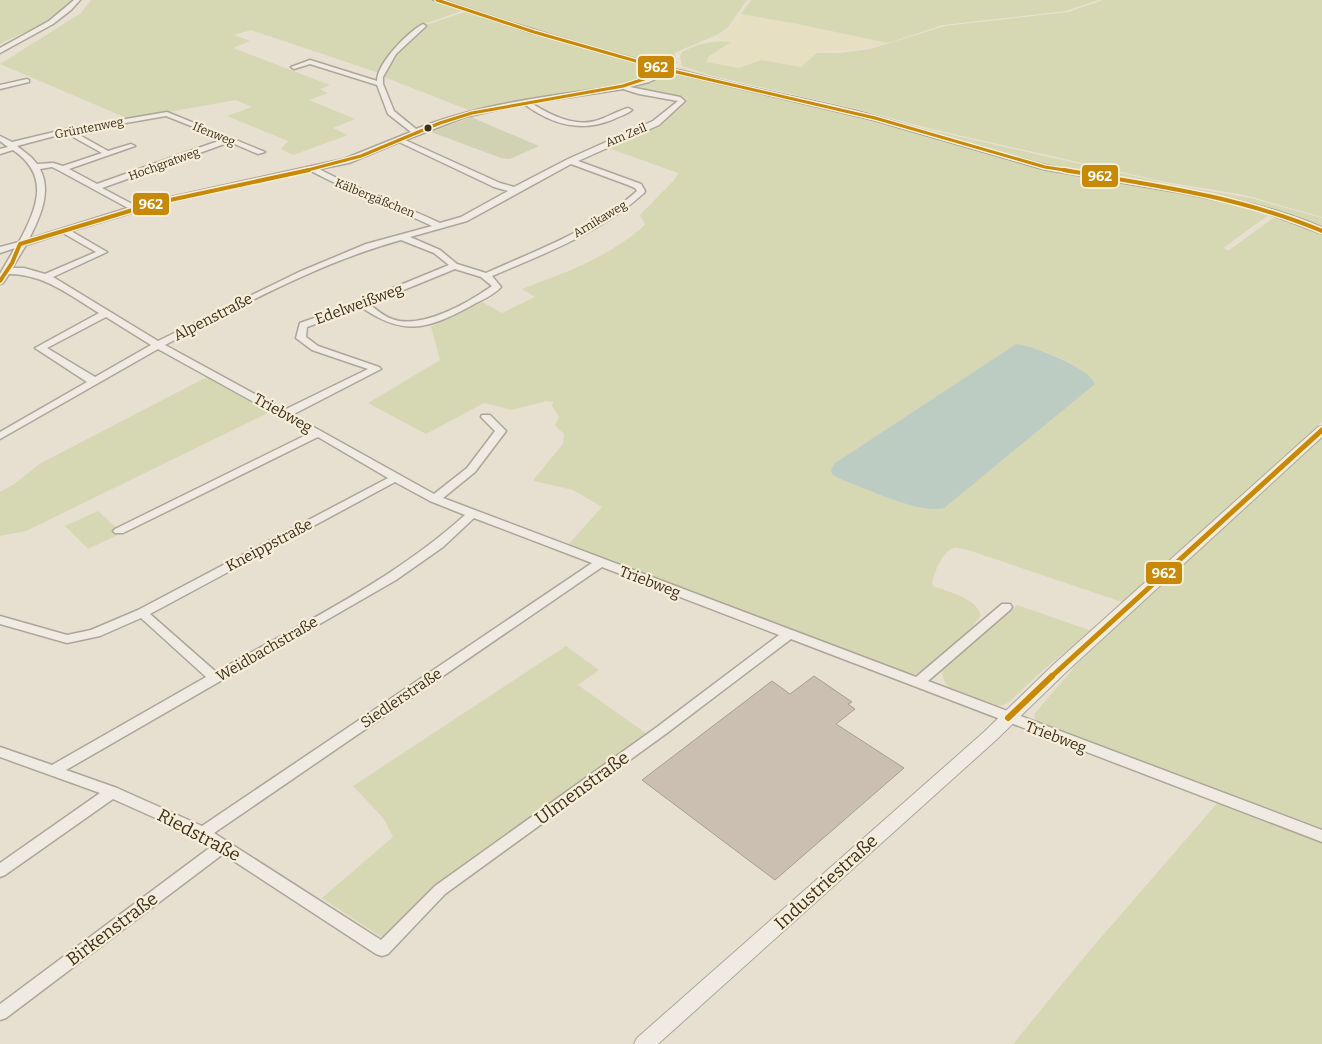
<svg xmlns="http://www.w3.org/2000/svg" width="1322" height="1044" viewBox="0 0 1322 1044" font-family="Bitter,serif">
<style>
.farmland{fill:#e6dfc2}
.green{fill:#d6d7b3;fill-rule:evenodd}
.cemetery{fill:#d1d1b3}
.water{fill:#bcccc2}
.building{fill:#cbbfb2;stroke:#a89c90}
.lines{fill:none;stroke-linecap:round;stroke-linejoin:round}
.minor-casing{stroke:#ada599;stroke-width:3}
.tertiary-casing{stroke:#ada599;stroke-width:2}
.minor{fill:#efebe3;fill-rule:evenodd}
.tertiary{fill:#efebe3;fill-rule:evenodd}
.bus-1-far3-casing{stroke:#f7eed8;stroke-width:5.5}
.bus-1-far2-casing{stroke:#f7eed8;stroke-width:7}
.bus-1-far1-casing{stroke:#f7eed8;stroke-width:9}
.bus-1-casing{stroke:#f7eed8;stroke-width:10}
.bus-1-far3{stroke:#c88808;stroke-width:3}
.bus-1-far2{stroke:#c88808;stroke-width:4}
.bus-1-far1{stroke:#c88808;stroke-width:5}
.bus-1{stroke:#c88808;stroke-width:6}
.bus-dot{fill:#3d2e20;stroke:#f7eed8;stroke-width:2}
.labels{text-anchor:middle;stroke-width:4.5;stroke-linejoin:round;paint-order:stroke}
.far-street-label{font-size:12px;fill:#3d2e20;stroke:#f7eed8}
.street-label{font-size:15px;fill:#3d2e20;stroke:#f7eed8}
.near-street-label{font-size:18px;fill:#3d2e20;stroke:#f7eed8}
.line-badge{stroke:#f7eed8;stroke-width:2}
.badge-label{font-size:14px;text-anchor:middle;font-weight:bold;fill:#fff}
</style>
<rect width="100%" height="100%" fill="#e7e0d1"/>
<path class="farmland" d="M741,14L793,23L888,43L856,50L819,52L801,67L761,60L739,68L706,62L709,56L732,41L715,39L728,30Z"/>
<g class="green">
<path d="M0,0H73C56,22 25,31 0,44Z"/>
<path d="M91,0H432L461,11L419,26L391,52L379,73L251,30L234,35L250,41L233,48L330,85L320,89L328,93L309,100L355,119L333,128L348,135L293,155L281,149L288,141L227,116L252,107L236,100L129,119L0,64L81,13Z"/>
<path d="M448,0H747L728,27L719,34L674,53L677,63L671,68L508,22L450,3Z"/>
<path d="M751,0H1098L1066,11L943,25L888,43L793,23L741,14Z"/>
<path d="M1103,0H1322V217L1245,195L1166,182L932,129L857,109L709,75L682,66L680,56L682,52C697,44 713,40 731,42L709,56L706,62L739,68L761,60L801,67L817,53H840L870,49L945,26L1068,12Z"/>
<path d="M465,12L651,67L655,70V73L635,84L471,111L384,77L396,55L426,25Z"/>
<path d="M682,68L718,79L861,111L925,129L1174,185L1250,198L1322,218V229L1269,208L1225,196L1054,167L797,99L677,70Z"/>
<path d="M682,75L862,117L1041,168L1102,180L1188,193L1243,205L1270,214L1223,248L1228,251L1276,216L1322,234V422L1122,602L971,551C966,550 959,547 954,548C942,551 935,572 932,582L933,586C949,592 977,598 981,616L969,630L921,672L912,675L567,546L602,507L573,490L534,481V479L563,444L564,434L555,425L559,417L552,406L553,402L546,401L512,410L484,403L426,434L368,403L440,360L431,327L482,302L502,313L535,297L522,289C569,271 606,259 645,225L640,215L676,178L678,173L608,148C639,134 665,124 688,99L679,96L635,88L668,76ZM1016,344C1043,349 1075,362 1095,381L835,463Z"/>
<path d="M207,377L270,412L26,531L0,536V492L14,484L41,463Z"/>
<path d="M1322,436V1044H1013L1085,956L1220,800L1039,723L1034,718L1035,713L1079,662Z"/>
<path d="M98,511L122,533L88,549L65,526Z"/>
<path d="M1017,605L1092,631L1044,669L1008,703L997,707C977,700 943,697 942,671L945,668Z"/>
<path d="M566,646L599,670L578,685L657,741L440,897L392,944L322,898L393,837L384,819L353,786Z"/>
</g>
<path class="cemetery" d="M472,117L480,121L539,146L510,159L501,158L431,132Z"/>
<path class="water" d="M1016,344C1032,345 1092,369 1095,384L944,508C921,515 862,487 838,478L832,474L831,470L835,463Z"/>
<path class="building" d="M814,676L852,702L848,704L855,709L836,724L904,768L775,880L642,780L772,681L790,694Z"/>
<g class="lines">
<defs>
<g id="minor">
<path d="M74,0H80L71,10L53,24L0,53V48L49,21Z"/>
<path d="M423,24L426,26L425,27L396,54L383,77V84L394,111L416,129C461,111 509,102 557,95C582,91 607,89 632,83C646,79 658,72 671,68L673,69V71L649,82L630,87L680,97L685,101L659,125L578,161L641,184L645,191L644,193C600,233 546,253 492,276L501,287C493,296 479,301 469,307C426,330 403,336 361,307L307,327L306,337L318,346L379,367L381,369L292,415L434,494L467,468L495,431L481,417L482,415H490L506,431L475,472L443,498L916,677L1002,604H1010L1012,607L1010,610L928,681L1322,830V842L791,639L667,733L445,894L388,954L382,956L376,954L223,854L6,1018L0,1020V1004L212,846L198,837L113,799L5,875L0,877V863L100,793L0,757V747L52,765L206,677L141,618L100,636L67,643L0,624V616L67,635L91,630L138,610L388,478L318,437L123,533H115L113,531L115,529L310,433L158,349L0,439V432L87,382L35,348L99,313C71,296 44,274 9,274L3,283L0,284V274L15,248L0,253V247L19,242C37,208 51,176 13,150L0,154V149L8,147L0,141V136L12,142L67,129L167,112L265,152L258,154L230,142L102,188L136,206L158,200L344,159L411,132L388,114L377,85L310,64L294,69L291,67L310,60L377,81C377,63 408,32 423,24ZM623,89L639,94L678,101L653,121L568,159L514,187L500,183L405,140L465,117L524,104C553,125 581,133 614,119C620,116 627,114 632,110L628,108C617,111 606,118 595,121C573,127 549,114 531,103ZM166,116L224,139L97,184L69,169L135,146L131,144L108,151L74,132ZM66,133L102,153L63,166L53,163L37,164L31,157L17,146ZM399,142L494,187L508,191L461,217L440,223C400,204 358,190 319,169L349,163ZM571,164L628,185L635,188L637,191C593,230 539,249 486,273L457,264L440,250L410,237L467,221ZM52,167L60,171L128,208L29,239C40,217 52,192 40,169ZM311,171C350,192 392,207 432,226L366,244L299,272L158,341L53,277L107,252L71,231L160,204ZM63,233L96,252L45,274L24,268H12L26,245ZM401,240L434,253L449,265L359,302L300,323L296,338L312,350L368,369L284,410L165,345C241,306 318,263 401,240ZM455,269L481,277L492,286C468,303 421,330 392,319C383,316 376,309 369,304ZM106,317L151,345L95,377L47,348ZM395,482L430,501L465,515C392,581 301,624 216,672L150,614ZM474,518L592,563L202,826L117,788L66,770L396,580L443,547ZM602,567L779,635L657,727L435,886L381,940L214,833Z"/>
<path d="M27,79L29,80V82L0,89V85Z"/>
</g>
<g id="tertiary">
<path d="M433,0H444C533,31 624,57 716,79C761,90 808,99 854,110C919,127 982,150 1047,165C1141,186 1232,189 1322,227V234L1252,208L1186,194L1045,170L872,120L661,70L531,33Z"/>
<path d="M1322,426V437L1065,673L996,740L658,1044H634L637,1038L984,732L1053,665L1318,427Z"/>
</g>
</defs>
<use href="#minor" class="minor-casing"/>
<use href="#tertiary" class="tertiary-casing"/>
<use href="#minor" class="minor"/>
<use href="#tertiary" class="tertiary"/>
<defs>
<g id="bus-1-far3">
<path d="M437,0L534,32L664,69L875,118L1045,167L1071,171"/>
<path d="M304,171L361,156L440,123L472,113L623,86L671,70"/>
</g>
<g id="bus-1-far2">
<path d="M1064,170C1152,185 1239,196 1322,231"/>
<path d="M0,281L12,263L20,244L156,203L309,170"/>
</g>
<path id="bus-1-far1" d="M1051,677L1322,430"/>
<path id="bus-1" d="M1008,718L1052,676"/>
</defs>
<use href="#bus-1-far3" class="bus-1-far3-casing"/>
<use href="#bus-1-far2" class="bus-1-far2-casing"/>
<use href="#bus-1-far1" class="bus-1-far1-casing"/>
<use href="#bus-1" class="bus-1-casing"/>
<use href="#bus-1-far3" class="bus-1-far3"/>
<use href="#bus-1-far2" class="bus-1-far2"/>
<use href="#bus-1-far1" class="bus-1-far1"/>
<use href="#bus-1" class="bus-1"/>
</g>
<circle class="bus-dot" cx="428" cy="128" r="4.5"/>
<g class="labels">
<g class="far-street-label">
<text transform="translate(89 128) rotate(-11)" y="4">Grüntenweg</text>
<text transform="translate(214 134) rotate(22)" y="4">Ifenweg</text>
<text transform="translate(626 135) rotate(-23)" y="4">Am Zeil</text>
<text transform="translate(164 164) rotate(-20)" y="4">Hochgratweg</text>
<text transform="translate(375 198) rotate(22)" y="4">Kälbergäßchen</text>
<text transform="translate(600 219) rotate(-31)" y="4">Arnikaweg</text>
</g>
<g class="street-label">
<text transform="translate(359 304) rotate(-20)" y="5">Edelweißweg</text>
<text transform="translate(213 317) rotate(-27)" y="5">Alpenstraße</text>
<text transform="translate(283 413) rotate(29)" y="5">Triebweg</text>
<text transform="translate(269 545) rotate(-28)" y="5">Kneippstraße</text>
<text transform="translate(650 582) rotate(21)" y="5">Triebweg</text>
<text transform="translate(267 649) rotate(-30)" y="5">Weidbachstraße</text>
<text transform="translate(401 698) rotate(-34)" y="5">Siedlerstraße</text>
<text transform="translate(1056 737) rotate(21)" y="5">Triebweg</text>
</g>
<g class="near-street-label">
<text transform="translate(582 788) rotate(-36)" y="6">Ulmenstraße</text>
<text transform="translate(199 835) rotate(28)" y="6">Riedstraße</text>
<text transform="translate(826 882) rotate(-42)" y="6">Industriestraße</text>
<text transform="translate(112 929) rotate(-37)" y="6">Birkenstraße</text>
</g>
</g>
<g class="line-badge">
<rect x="637" y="55" width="38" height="24" rx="5" fill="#c88808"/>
<rect x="1081" y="164" width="38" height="24" rx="5" fill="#c88808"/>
<rect x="132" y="192" width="38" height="24" rx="5" fill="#c88808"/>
<rect x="1145" y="561" width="38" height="24" rx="5" fill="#c88808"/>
</g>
<g class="badge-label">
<text x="656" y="72">962</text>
<text x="1100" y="181">962</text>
<text x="151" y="209">962</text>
<text x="1164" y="578">962</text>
</g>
</svg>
